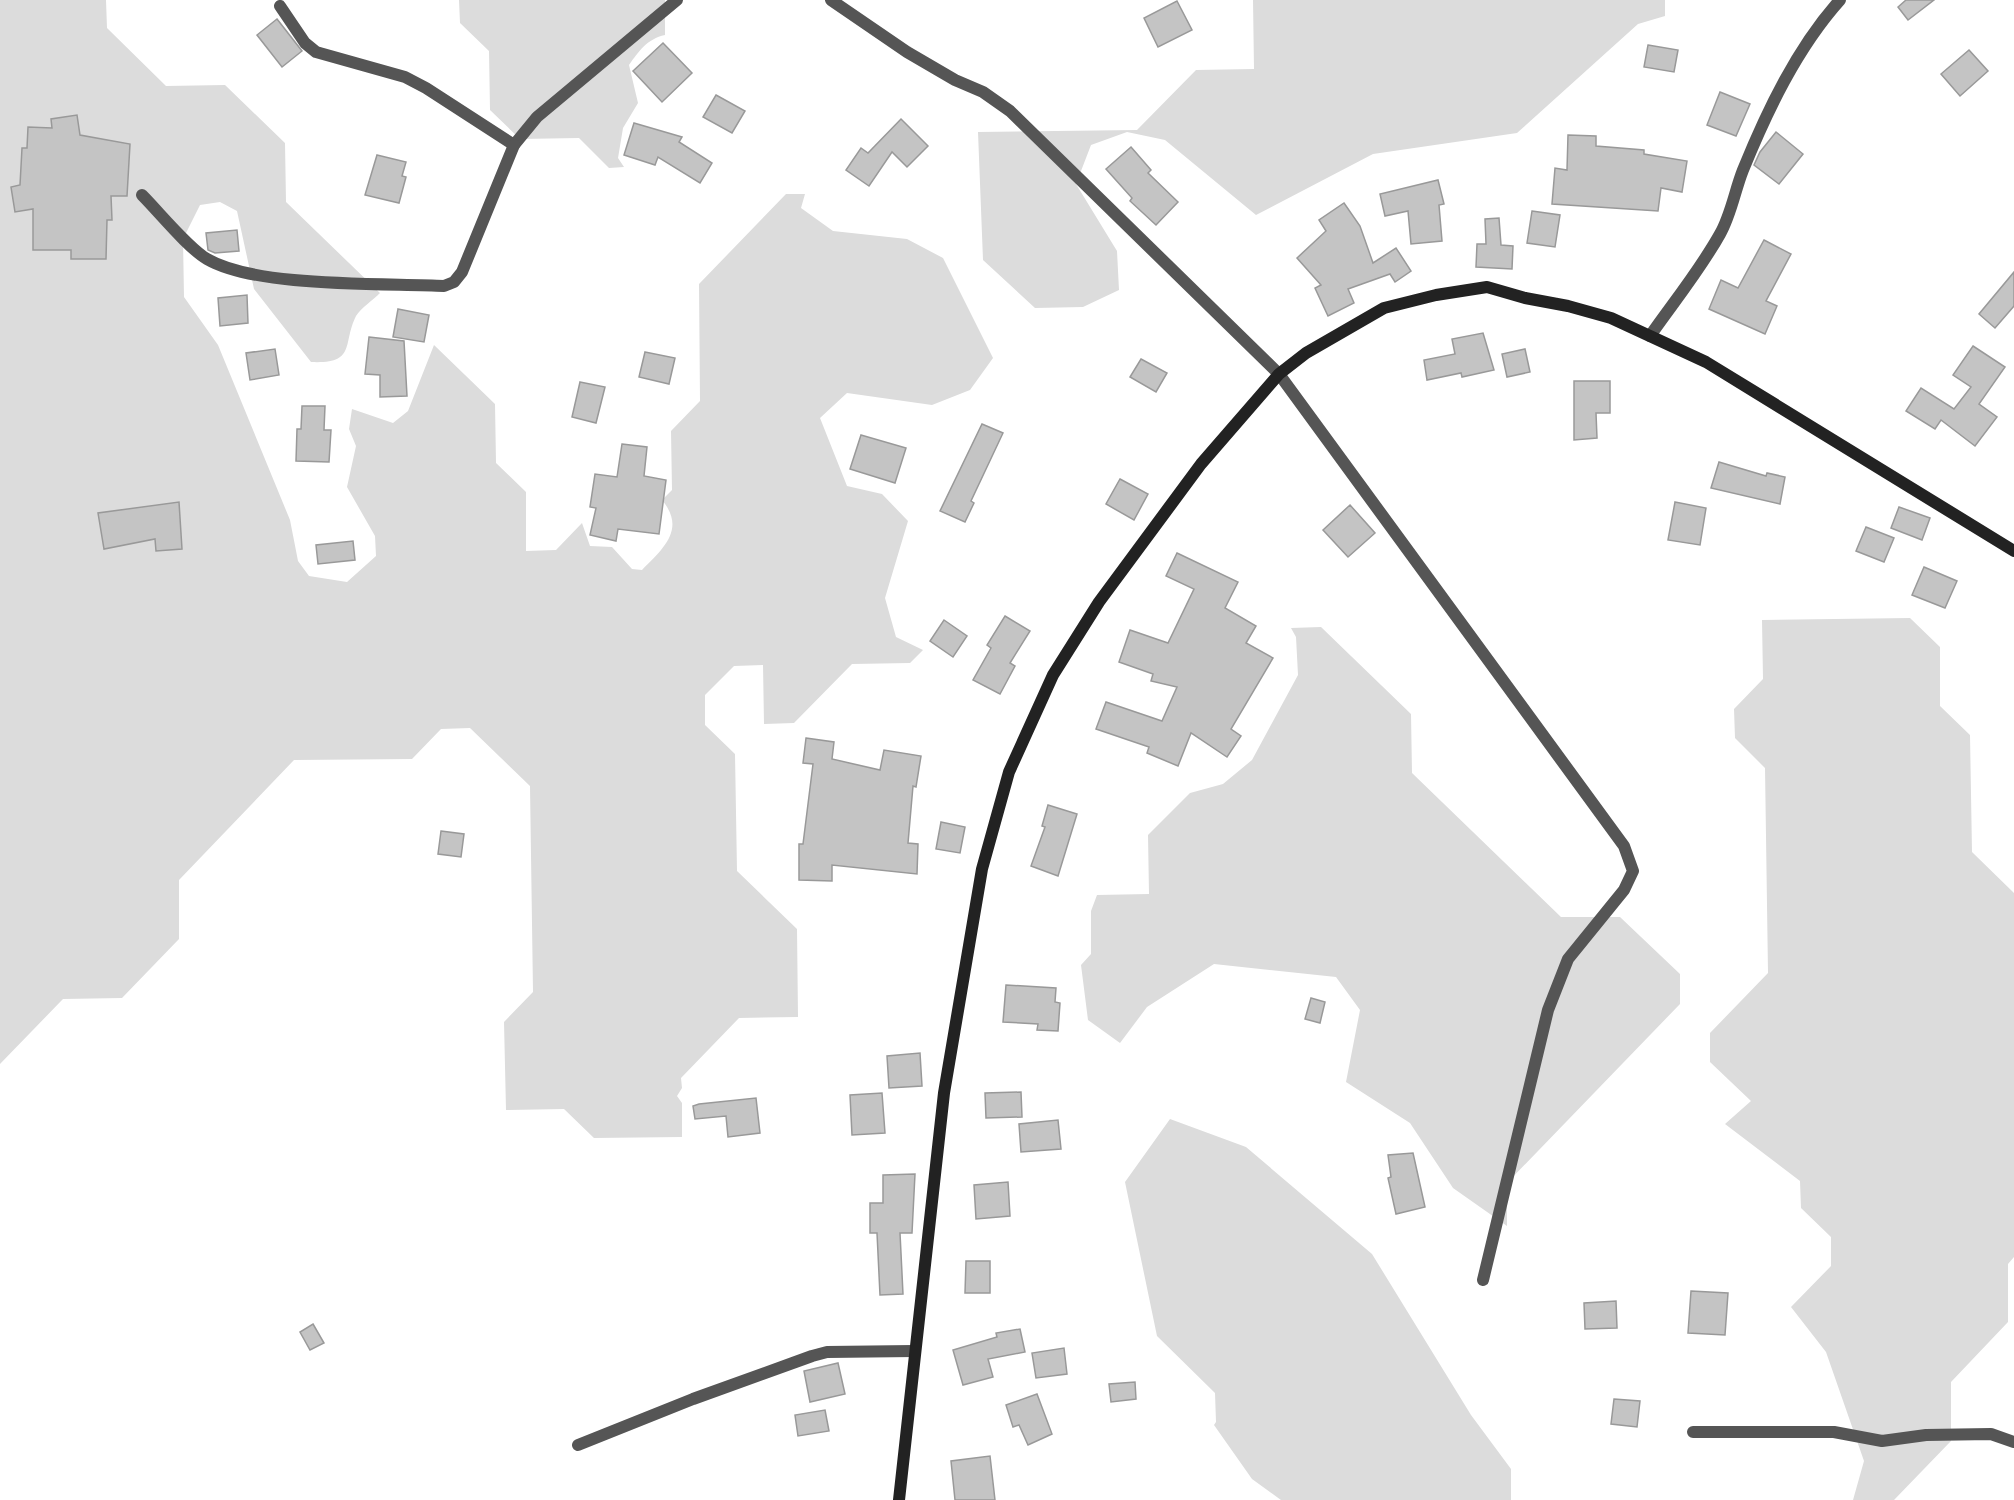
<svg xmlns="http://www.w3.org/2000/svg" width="2014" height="1500" viewBox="0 0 2014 1500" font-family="'Fira Sans Condensed',sans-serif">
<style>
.green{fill:#dcdcdc}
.building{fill:#c4c4c4;stroke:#999;stroke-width:1.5}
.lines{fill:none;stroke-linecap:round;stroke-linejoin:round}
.street{stroke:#555;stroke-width:12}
.secondary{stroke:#222;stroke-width:12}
</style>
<rect width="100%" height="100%" fill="#fff"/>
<g class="green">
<path d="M0,0H106L107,28L166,86L225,85L285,143L286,202L380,293C373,300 361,308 356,316C342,344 357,364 311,362L254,289L237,211L220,202L200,205L183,239L184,297L218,345L290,520L298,561L309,576L347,582L376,556L375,536L347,487L356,446L349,429L352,409L393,423L408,411L434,345L495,404L496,463L526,492V551L556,550L582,523L590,546L612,547L632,569L642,570C664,548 686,529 662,500L672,490L671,431L700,401L699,284L786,194H805L801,208L833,231L907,239L943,258L993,358L970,390L932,405L847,393L820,418L847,486L882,494L908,521L885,598L896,637L923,650L910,663L852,664L794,723L764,724L763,665L734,666L705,695V725L735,754L737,871L797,929L798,1017L739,1018L681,1078L682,1088L677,1096L682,1103V1137L594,1138L564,1109L506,1110L504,1022L533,992L530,786L470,728L441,729L412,759L294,760L179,880V939L122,998L63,999L0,1064Z"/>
<path d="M459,0H665V35C647,39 639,51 629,65L638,103L623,128L618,158L624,167L609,168L579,138L520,139L490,110L489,51L460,23Z"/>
<path d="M1253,0H1665V16L1638,24L1517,133L1373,154L1256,215L1165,140L1127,132L1091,145L1076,184L1117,251L1119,290L1083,307L1035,308L983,260L978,132L1137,130L1196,70L1254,69Z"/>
<path d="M1910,618L1940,647V706L1970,735L1972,852L2014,893V1257L2008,1264V1322L1951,1382V1441L1894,1500H1853L1864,1461L1826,1352L1791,1307L1831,1266V1237L1801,1208L1800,1181L1725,1124L1751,1101L1710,1062V1033L1768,973L1765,768L1735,738L1734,709L1763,679L1762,620Z"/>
<path d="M1321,627L1411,714L1412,773L1561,917H1620L1680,974V1004L1507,1183V1226L1453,1188L1410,1123L1346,1082L1360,1010L1336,977L1214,964L1147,1007L1120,1043L1088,1020L1081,965L1091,954V911L1097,895L1149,894L1148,835L1190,793L1223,784L1252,760L1298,675L1296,637L1291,628Z"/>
<path d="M1170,1119L1246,1147L1372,1254L1471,1415L1511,1469V1500H1281L1252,1479L1214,1425L1216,1422L1215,1393L1157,1336L1125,1182Z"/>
</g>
<g class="building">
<path d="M1906,0H1934L1908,20L1898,7Z"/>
<path d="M1177,1L1192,30L1158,47L1144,18Z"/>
<path d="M277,19L302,51L282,67L257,35Z"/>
<path d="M663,43L692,73L662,102L633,71Z"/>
<path d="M1648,45L1678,50L1674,72L1644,67Z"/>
<path d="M1969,50L1988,71L1960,96L1941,74Z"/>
<path d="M1720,92L1750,104L1736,136L1707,125Z"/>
<path d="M716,95L745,111L732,133L703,117Z"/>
<path d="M77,115L80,135L130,144L127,196H111L112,220H107L106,259H71V250H33V209L15,212L11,187L20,185L22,148H27L28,127L52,128L51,119Z"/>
<path d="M901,119L928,146L907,167L892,152L869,186L846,170L861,148L868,153Z"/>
<path d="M634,123L682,137L679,142L712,163L700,183L658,157L655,165L624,155Z"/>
<path d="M1776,132L1803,154L1779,184L1754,165L1760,152Z"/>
<path d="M1568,135L1596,136V146L1644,150V154L1687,161L1682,192L1661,188L1658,211L1552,204L1555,168L1567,170Z"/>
<path d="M1131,147L1151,170L1148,173L1178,202L1156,225L1130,201L1132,198L1106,169Z"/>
<path d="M377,155L406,162L402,176L406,177L399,203L365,195Z"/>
<path d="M1438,180L1444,204L1439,205L1442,241L1411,244L1408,211L1385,216L1380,194Z"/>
<path d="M1344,203L1360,226L1373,263L1396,248L1411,271L1395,282L1390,274L1348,289L1354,303L1328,316L1315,288L1321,285L1297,258L1326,231L1319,220Z"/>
<path d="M1532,211L1560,215L1555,247L1527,243Z"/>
<path d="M1499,218L1501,245L1513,246L1512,269L1476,267L1477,244H1486L1485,219Z"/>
<path d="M237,230L239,251L215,253L208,250L206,233Z"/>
<path d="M1764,240L1791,254L1766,301L1777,306L1765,334L1709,309L1721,280L1738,288Z"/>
<path d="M2014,272V306L1995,328L1979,314Z"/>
<path d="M247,295L248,323L220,326L218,298Z"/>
<path d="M398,309L429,315L424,342L393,337Z"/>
<path d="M1483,333L1494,370L1462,377L1461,373L1427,380L1424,360L1455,354L1452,339Z"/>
<path d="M369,337L404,341L407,396L380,397V375L365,374Z"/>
<path d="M1973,346L2005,367L1979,404L1997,417L1975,446L1941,420L1935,429L1906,411L1921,388L1954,409L1971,387L1953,375Z"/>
<path d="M275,349L279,375L250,380L246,353Z"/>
<path d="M1525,349L1530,372L1507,377L1502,354Z"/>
<path d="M645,352L675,358L669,384L639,377Z"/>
<path d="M1141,359L1167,373L1156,392L1130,377Z"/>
<path d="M1574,381H1610V413H1596L1597,438L1574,440Z"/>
<path d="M580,382L605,387L596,423L572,417Z"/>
<path d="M302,406H325L324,430H331L329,462L296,461L297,429H301Z"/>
<path d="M982,424L1003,433L971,501L974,503L965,522L940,511Z"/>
<path d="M861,435L906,448L895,483L850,469Z"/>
<path d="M622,444L647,447L644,476L666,480L659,534L618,529L616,541L590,535L596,508L590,507L595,474L617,477Z"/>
<path d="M1719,462L1766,476L1767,473L1785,477L1780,504L1711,488Z"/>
<path d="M1120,479L1148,494L1134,520L1106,504Z"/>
<path d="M179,502L182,549L156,551L155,539L104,549L98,513Z"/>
<path d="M1675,502L1706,508L1700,545L1668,540Z"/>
<path d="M1350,505L1375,533L1348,557L1323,530Z"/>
<path d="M1899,507L1930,518L1922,540L1891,528Z"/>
<path d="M1866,527L1894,538L1884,562L1856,551Z"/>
<path d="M353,541L355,560L318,564L316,545Z"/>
<path d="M1177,553L1238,582L1225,608L1256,626L1246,643L1273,658L1231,729L1241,736L1227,757L1191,733L1178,766L1147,753L1149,747L1096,729L1106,702L1162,721L1177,687L1151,681L1153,674L1119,662L1130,630L1168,643L1194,589L1166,576Z"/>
<path d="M1924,567L1957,581L1945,608L1912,595Z"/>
<path d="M1005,616L1030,631L1010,663L1015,666L1000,694L973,680L991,648L987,645Z"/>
<path d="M944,620L967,636L953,657L930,641Z"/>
<path d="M806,738L834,742L832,759L880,770L884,750L921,756L916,787L913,786L908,843L918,844L917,874L832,865V881L799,880V844H803L813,764L803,763Z"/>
<path d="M1048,805L1077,814L1058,876L1031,866L1045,827L1042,826Z"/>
<path d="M941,822L965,827L960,853L936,849Z"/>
<path d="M441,831L464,834L461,857L438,854Z"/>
<path d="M1006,985L1056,988L1055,1002L1060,1003L1058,1031L1037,1030L1038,1024L1003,1022Z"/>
<path d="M1311,998L1325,1002L1320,1023L1305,1019Z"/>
<path d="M920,1053L922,1086L889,1088L887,1056Z"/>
<path d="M1021,1092L1022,1117L986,1118L985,1093Z"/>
<path d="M882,1093L885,1133L852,1135L850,1095Z"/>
<path d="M756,1098L760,1133L728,1137L726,1116L695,1119L693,1106L699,1104Z"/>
<path d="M1058,1120L1061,1149L1021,1152L1019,1124Z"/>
<path d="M1413,1153L1425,1207L1396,1214L1388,1178L1391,1177L1388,1155Z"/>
<path d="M915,1174L912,1233H900L903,1294L880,1295L877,1233H870V1203H883V1175Z"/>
<path d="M1008,1182L1010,1216L976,1219L974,1185Z"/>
<path d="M966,1261H990V1293H965Z"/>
<path d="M1691,1291L1728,1293L1725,1335L1688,1333Z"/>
<path d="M1616,1301L1617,1328L1585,1329L1584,1303Z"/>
<path d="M313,1324L324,1343L310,1350L300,1332Z"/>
<path d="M1020,1329L1025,1352L988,1359L993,1377L963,1385L953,1350L997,1337L996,1333Z"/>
<path d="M1064,1348L1067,1374L1036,1378L1032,1353Z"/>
<path d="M838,1363L845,1394L810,1402L804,1371Z"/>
<path d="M1135,1382L1136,1399L1111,1402L1109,1384Z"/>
<path d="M1037,1394L1052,1434L1028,1445L1019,1425L1013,1427L1006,1405Z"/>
<path d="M1614,1399L1640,1401L1637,1427L1611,1424Z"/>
<path d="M825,1410L829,1431L798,1436L795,1415Z"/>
<path d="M990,1456L995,1500H955L951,1461Z"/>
</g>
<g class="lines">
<g class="street">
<path d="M831,0L907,52L955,80L983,92L1010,111L1279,374L1624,846L1633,871L1624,890L1568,959L1548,1010L1483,1280"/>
<path d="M280,6L305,43L316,52L405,77L426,88L514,145L537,117L677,0"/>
<path d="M142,195C159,212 188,248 207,259C257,288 384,283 444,286L454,282L462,272L514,145"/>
<path d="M1650,336C1673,303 1700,270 1720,234C1731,215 1735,190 1743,170C1767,111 1797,48 1840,0"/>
<path d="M1693,1432H1834L1882,1441L1926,1435L1991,1434L2014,1442"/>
<path d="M578,1445L693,1399L812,1356L827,1352L914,1351"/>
</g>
<path class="secondary" d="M899,1500L944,1093L982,869L1009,772L1053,675L1099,602L1201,464L1279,374L1306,353L1384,308L1436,295L1487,287L1525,298L1568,306L1611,318L1706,362L2014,551"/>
</g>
</svg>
